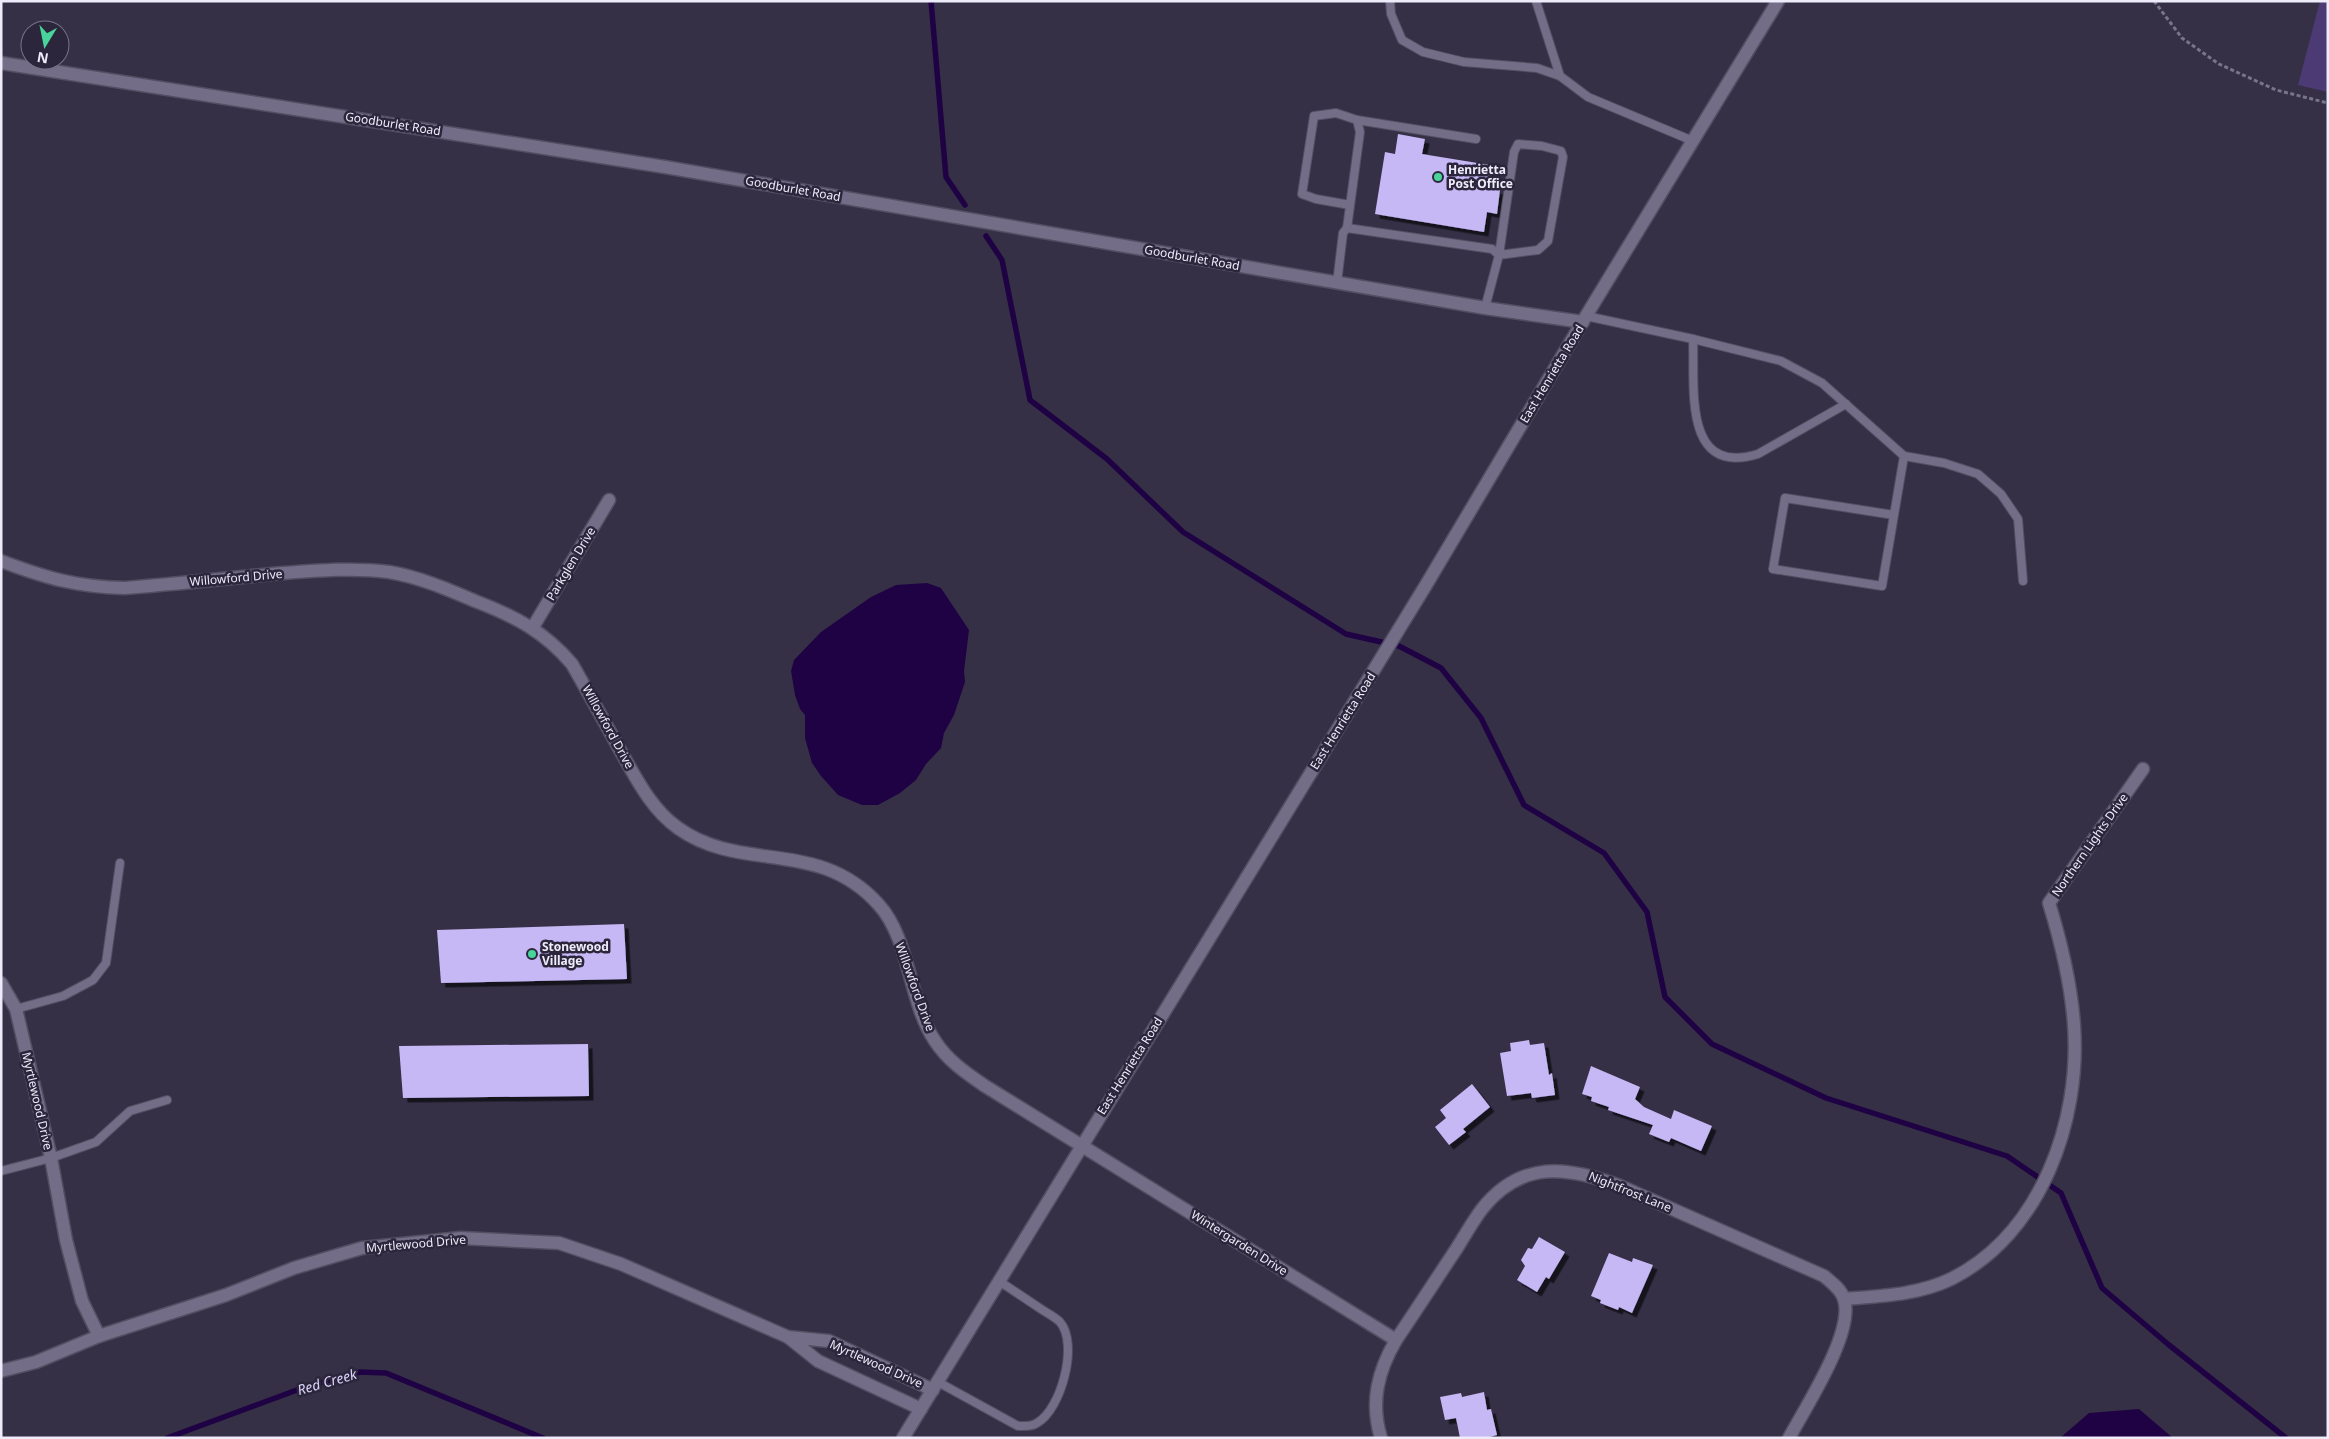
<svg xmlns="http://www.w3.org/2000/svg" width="2329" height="1439" viewBox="0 0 2329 1439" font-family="'Noto Sans',sans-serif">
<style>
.green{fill:#4b3a73}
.water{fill:#1f0243}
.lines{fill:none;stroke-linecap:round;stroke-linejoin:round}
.stream{stroke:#1f0243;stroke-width:5.5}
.building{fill:#c6b7f5;filter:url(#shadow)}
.lane-casing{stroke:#534e62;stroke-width:10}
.street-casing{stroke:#534e62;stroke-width:15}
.secondary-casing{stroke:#534e62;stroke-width:15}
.path{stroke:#797588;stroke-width:3;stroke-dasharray:4 2.5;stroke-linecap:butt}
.lane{stroke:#736d87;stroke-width:8}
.street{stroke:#736d87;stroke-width:12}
.secondary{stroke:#736d87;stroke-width:12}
.poi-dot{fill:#49d49c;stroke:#2b263b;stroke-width:2}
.labels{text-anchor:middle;stroke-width:5;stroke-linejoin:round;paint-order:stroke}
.street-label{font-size:12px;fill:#eeebfa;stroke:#2b263b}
.poi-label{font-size:12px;font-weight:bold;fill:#eeebfa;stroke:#2b263b;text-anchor:start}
.water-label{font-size:14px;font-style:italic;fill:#ded5fe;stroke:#2b263b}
</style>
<defs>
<filter id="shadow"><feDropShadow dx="4.5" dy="4.5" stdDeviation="0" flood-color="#0009"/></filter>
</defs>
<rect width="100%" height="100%" fill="#353046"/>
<path class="green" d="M2320,1H2328V92L2298,85Z"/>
<g class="water">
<path d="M927,583L941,588L969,630L964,671L965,682L954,715L944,733L941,748L926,764L916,780L900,793L878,805H862L838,795L821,776L812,763L805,738V715L800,709L795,695L791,671L794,660L821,632L871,597L896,585Z"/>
<path d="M2139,1409L2173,1438H2060L2089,1413Z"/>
</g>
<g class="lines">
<g class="stream">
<path d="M931,1L946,177L965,205"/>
<path d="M986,236L1002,260L1030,400L1107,459L1183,532L1346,634L1399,646L1441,668L1481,718L1524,805L1604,853L1647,912L1665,997L1712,1044L1826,1098L2007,1156L2061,1193L2102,1288L2169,1345L2286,1438"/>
<path d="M167,1438L305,1387L360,1372L386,1373L543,1438"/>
</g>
</g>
<g class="building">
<path d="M1398,134L1425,139L1422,154L1496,166L1492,189L1500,190L1497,214L1487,212L1484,232L1375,214L1385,152L1395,154Z"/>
<path d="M624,924L627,979L441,983L437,930Z"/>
<path d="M1529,1040L1530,1045L1544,1043L1549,1075L1552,1073L1555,1095L1532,1098L1531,1093L1507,1096L1500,1053L1511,1051L1510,1043Z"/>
<path d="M588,1044L589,1096L403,1098L399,1046Z"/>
<path d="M1591,1066L1640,1087L1635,1099L1644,1107L1671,1119L1674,1110L1712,1126L1701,1151L1671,1138L1669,1142L1649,1134L1653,1125L1608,1110L1609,1107L1591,1101L1592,1097L1582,1094Z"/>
<path d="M1472,1084L1490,1107L1463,1129L1466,1132L1449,1145L1435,1127L1446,1118L1440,1110Z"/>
<path d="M1539,1237L1565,1252L1549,1279L1546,1277L1537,1292L1517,1280L1525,1266L1521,1260L1528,1248L1532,1249Z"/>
<path d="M1609,1253L1632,1262L1633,1258L1653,1265L1632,1313L1619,1307L1618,1310L1600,1303L1601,1300L1591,1296Z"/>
<path d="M1484,1392L1487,1410L1491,1409L1497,1435L1486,1438H1460L1456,1418L1445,1420L1440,1397L1461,1393L1462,1397Z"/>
</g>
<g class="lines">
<defs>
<g id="lane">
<path d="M1390,1L1391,14L1402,40L1423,52L1464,62L1537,68L1560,76L1588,97L1693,141"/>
<path d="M1536,1L1560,76"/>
<path d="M1357,120L1476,139"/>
<path d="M1347,228L1492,249L1499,255L1538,250L1548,241L1563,157L1561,151L1542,146L1518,144L1514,152L1499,255L1485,308"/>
<path d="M1337,283L1343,233L1347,228L1360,132L1357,120L1336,113L1314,116L1302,194L1316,199L1350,205"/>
<path d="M1586,316L1693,339L1781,361L1822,383L1904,456L1882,586L1773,569L1785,498L1894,515"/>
<path d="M1693,339C1695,387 1682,477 1758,454L1846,404"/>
<path d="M1904,456L1944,463L1978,474L2001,494L2018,519L2023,581"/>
<path d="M16,1009L63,996L93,980L106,963L120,863"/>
<path d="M1,1171L51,1158L96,1142L130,1111L167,1100"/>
<path d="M938,1382L1018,1426C1025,1426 1031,1427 1037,1423C1061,1410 1079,1344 1060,1322C1056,1318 1049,1314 1044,1311C1029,1301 1014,1291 999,1281"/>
</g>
<g id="street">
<path d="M1,63L665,167L1485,308L1583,322"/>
<path d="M1,561C46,578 77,587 125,588C174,584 223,579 272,574C311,571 350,567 389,572C419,577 447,589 475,601C514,616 544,631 572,664C588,692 604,721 620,750C636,778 651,809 678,828C742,874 819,837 879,905C910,939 909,1003 935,1041C948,1061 966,1073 985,1086L1396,1340"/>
<path d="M533,627L609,500"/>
<path d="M1,983L16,1009L51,1158L66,1240L82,1301L99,1336"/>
<path d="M1844,1299C1880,1296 1918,1295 1951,1279C2041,1234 2081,1121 2074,1025C2071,983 2061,942 2049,903L2143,769"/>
<path d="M788,1337L829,1341L933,1390"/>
<path d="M1,1371L36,1362L99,1336L226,1295L294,1268L362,1248L461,1238L559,1243L621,1264L788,1337L818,1361L921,1409"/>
<path d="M1381,1438C1370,1402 1378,1371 1396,1340C1417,1309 1437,1278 1457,1248C1465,1235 1473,1221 1482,1209C1521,1160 1567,1166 1620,1186L1824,1276C1831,1282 1841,1289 1844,1299C1855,1332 1805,1408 1789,1438"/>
</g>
<path id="secondary" d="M903,1438L1426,585L1586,316L1778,1"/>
</defs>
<use href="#lane" class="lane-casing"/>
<use href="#street" class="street-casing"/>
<use href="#secondary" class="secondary-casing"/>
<path class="path" d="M2154,1L2182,38L2219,64L2276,90L2328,103"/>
<use href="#lane" class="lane"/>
<use href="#street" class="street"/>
<use href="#secondary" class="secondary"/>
</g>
<g class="poi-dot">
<circle cx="1438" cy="177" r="5"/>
<circle cx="532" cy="954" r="5"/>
</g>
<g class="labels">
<g class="street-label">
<text transform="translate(393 124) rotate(9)" y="4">Goodburlet Road</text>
<text transform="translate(793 189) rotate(10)" y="4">Goodburlet Road</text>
<text transform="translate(1192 258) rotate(10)" y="4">Goodburlet Road</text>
<text transform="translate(1552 374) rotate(-59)" y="4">East Henrietta Road</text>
<text transform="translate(571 564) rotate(-59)" y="4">Parkglen Drive</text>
<text transform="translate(236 578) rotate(-5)" y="4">Willowford Drive</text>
<text transform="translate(1343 721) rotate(-58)" y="4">East Henrietta Road</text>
<text transform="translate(608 727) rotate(61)" y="4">Willowford Drive</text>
<text transform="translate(2090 845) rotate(-55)" y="4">Northern Lights Drive</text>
<text transform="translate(915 987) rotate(70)" y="4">Willowford Drive</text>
<text transform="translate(1130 1066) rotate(-58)" y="4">East Henrietta Road</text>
<text transform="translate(37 1101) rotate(77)" y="4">Myrtlewood Drive</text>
<text transform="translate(1630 1192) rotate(22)" y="4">Nightfrost Lane</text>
<text transform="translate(1239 1243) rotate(32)" y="4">Wintergarden Drive</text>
<text transform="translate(416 1244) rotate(-5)" y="4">Myrtlewood Drive</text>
<text transform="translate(876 1364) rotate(24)" y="4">Myrtlewood Drive</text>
</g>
<g class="poi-label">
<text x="1448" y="174">Henrietta<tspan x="1448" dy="14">Post Office</tspan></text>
<text x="542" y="951">Stonewood<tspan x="542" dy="14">Village</tspan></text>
</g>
<g class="water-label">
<text transform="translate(327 1382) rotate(-16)" y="5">Red Creek</text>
</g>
</g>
<rect width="2329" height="1439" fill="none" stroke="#eeebfa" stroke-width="5"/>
<g transform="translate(45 45) rotate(190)"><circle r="24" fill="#2b263b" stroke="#797587"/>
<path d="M0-4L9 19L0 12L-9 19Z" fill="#49d49c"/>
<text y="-8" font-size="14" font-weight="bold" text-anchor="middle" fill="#eeebfa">N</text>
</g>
</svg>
